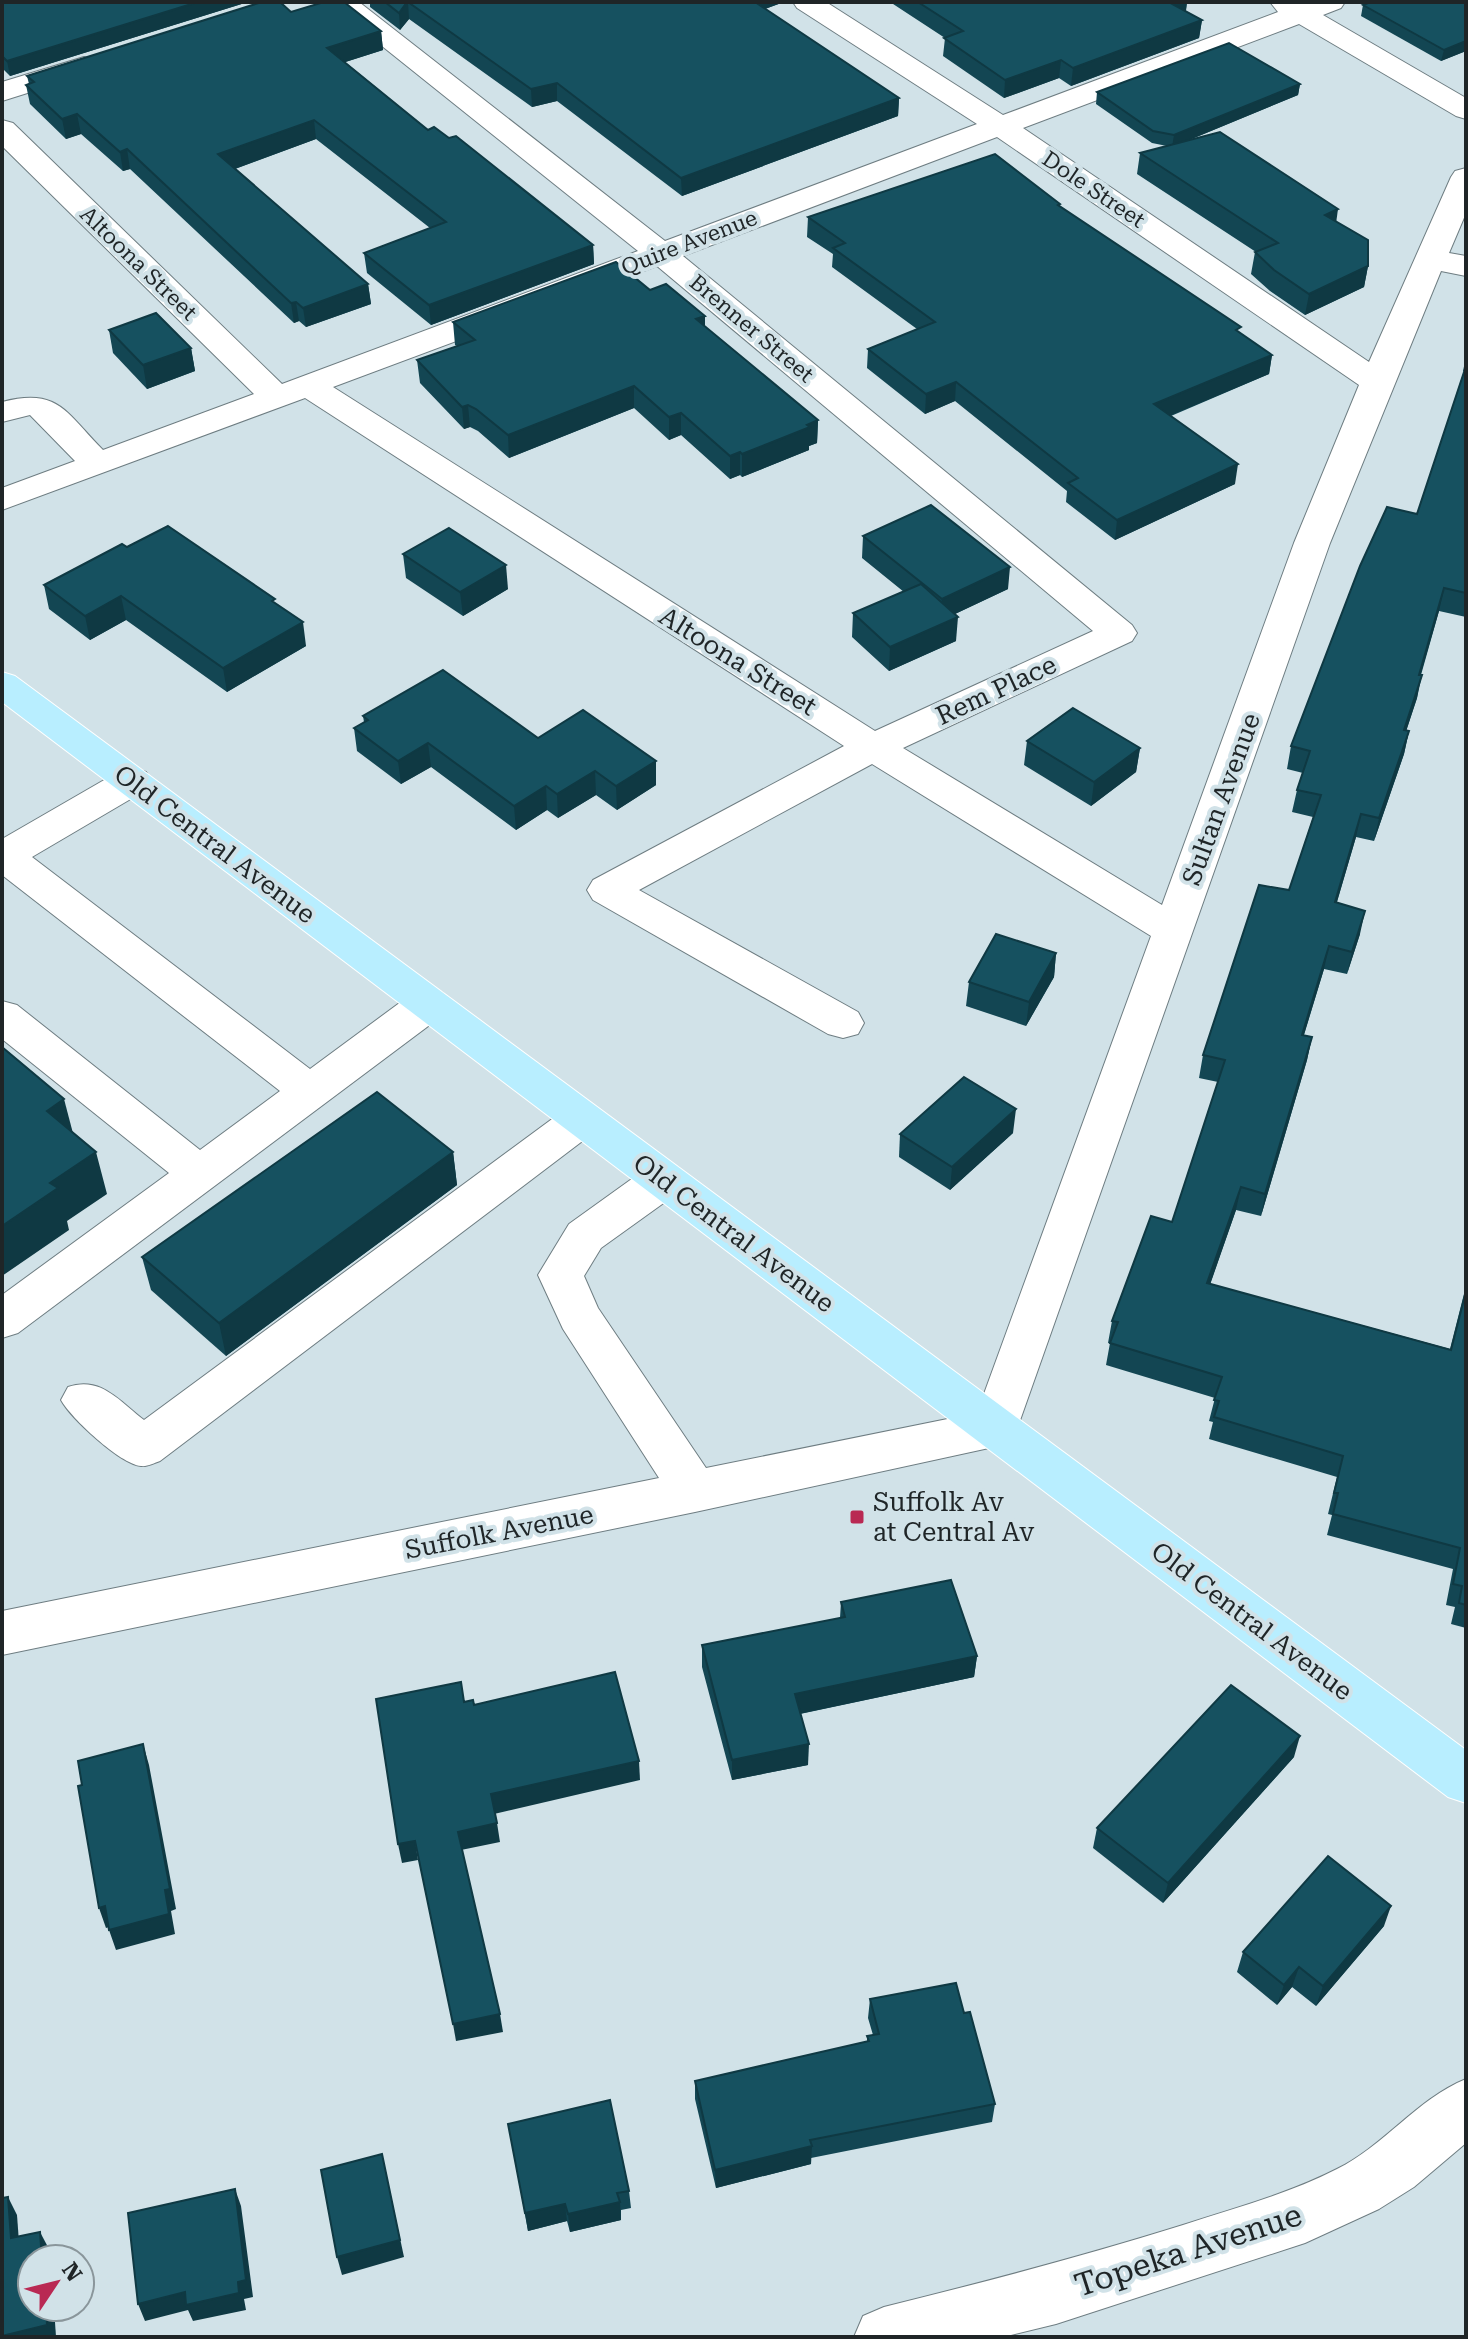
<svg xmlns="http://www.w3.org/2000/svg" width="1468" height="2339" viewBox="0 0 1468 2339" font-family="'Roboto Serif',serif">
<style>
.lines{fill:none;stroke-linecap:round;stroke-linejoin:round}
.minor-casing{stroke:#6e7d82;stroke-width:2}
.major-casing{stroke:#fff;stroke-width:2}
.minor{fill:#fff;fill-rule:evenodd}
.major{fill:#b8eeff;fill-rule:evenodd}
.wall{fill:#134653}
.shaded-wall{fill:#0f3943}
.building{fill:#165160;stroke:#0f3943;stroke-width:2}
.poi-dot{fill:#b92953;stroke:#d1e2e8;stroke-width:3}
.labels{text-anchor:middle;stroke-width:8;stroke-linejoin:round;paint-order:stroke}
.far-street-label{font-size:22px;fill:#1f2527;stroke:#d1e2e8}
.street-label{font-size:26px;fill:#1f2527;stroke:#d1e2e8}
.poi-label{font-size:26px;fill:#1f2527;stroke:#d1e2e8;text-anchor:start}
.near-street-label{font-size:32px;fill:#1f2527;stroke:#d1e2e8}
</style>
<rect width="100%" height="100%" fill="#d1e2e8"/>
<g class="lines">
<defs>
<g id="minor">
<path d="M327,2H359L665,241L977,124L797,8L793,2H826L1003,115L1278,12L1270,2H1345L1341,8L1323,15L1466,98V119L1456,116L1299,24L1023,128L1369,362L1451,177L1455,171L1466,168V213L1449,253L1466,256V276L1441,271L1330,543L1012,1443L695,1512L2,1655V1611L659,1478L563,1329L538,1275L569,1224L647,1168L663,1163L679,1168L685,1180L679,1192L601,1248L584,1276L598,1308L706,1468L977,1413L1151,936L872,764L639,890L858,1012L864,1023L858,1034L843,1038L828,1034L593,900L587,890L593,880L844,746L305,398L2,510V488L75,461L30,415L2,422V402C59,387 66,413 103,450L254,394L2,146V120L13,123L282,384L638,251ZM997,137L1359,385L1294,543L1162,905L903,748L1132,641L1137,633L1132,625L683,256ZM657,266L1093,631L875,731L333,387Z"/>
<path d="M84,57L94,60L99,66L94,72L2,101V82Z"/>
<path d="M132,768L146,772L151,781L146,790L32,857L310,1069L413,993L428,989L443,993L449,1004L443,1015L18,1333L2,1338V1295L169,1173L2,1039V1001L17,1005L200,1150L280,1091L2,875V839L118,772Z"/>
<path d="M582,1103L597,1108L604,1119L597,1130L160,1461C154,1463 147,1467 141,1466C120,1464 71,1418 61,1400L68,1387C101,1376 119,1401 144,1420L567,1108Z"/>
<path d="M1466,2079V2143L1414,2187L1379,2209L1305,2243L1056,2324L1003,2337H854L863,2316L884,2307C985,2282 1084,2256 1183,2225C1235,2208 1288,2194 1337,2169C1384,2146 1417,2099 1466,2079Z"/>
</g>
<path id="major" d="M2,672L15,676L1466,1750V1803L1448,1797L2,702Z"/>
</defs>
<use href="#minor" class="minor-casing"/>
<use href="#major" class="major-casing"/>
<use href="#minor" class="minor"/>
<use href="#major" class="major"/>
</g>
<g class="wall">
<path d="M2,2H248L10,76L2,68Z"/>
<path d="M370,2H784L765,9L899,98L898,116L682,196L557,101L532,107L409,19L400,30L370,7Z"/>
<path d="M890,2H1187L1186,11L1202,20L1199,38L1071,86L1059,78L1004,98L943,56L945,38Z"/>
<path d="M1363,5L1466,51L1441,61L1361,16Z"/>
<path d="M291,12L381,31L383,50L345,62L428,130L593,245L594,264L431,325L367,273L364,253L430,228L316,139L235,169L368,284L371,304L306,327L299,321L294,323L130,169L123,171L81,134L66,139L30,104L26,85L29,84L27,76Z"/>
<path d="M1300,84L1298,95L1187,141L1336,222L1368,266L1364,287L1305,315L1270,291L1251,274L1255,252H1256L1137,174L1140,153L1167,146L1152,143L1096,104L1097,92Z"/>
<path d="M1060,204V206L1272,355L1269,374L1171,416L1235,484L1115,540L1066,502L1067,491L955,401L925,414L867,368L868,349L917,329L832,267L833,254L807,237L808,217Z"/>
<path d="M650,290L705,316V327L818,420L817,443L809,446V450L742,477L740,475L730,479L681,435L669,440L634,408L509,458L478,431L470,427L464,429L420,383L417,360L457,346L455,345L453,322Z"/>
<path d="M109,330L191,348L195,371L147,389L113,353Z"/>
<path d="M1466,357V617L1439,611L1421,675L1417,698L1406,731H1409L1404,754L1374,841L1356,837L1337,902L1360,934L1347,974L1324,969L1304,1035L1312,1037L1307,1060L1261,1216L1236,1210L1210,1284L1450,1349L1466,1286V1628L1451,1624L1455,1607L1446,1605L1453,1569L1327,1535L1332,1515L1328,1514L1337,1477L1209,1439L1213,1422L1209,1421L1215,1398L1106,1365L1110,1343H1108L1112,1321L1172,1222L1218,1082L1199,1078L1203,1055L1289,890L1313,817L1292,812L1297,790L1303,773L1287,769L1291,746L1417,514L1464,371H1463Z"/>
<path d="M863,536L1008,589L955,614L956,641L889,671L852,637L853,613L904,592L862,558Z"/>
<path d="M127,547L276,604L306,646L227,692L126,620L90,640L49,609L44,585Z"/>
<path d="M403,554L508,589L463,616L406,578Z"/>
<path d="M363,716L538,738L656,761V785L617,810L596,795L558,818L547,810L516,830L431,767L401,784L357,751L354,728L364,722Z"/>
<path d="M1027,741L1140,748L1136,772L1091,806L1024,765Z"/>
<path d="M1056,953L1054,977L1026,1026L966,1006L969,982Z"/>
<path d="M1013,1133L950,1190L899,1157L900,1134Z"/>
<path d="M453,1152L457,1185L226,1356L151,1290L142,1257Z"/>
<path d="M841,1602L977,1656L974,1677L800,1714L808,1765L732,1780L702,1667V1645L840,1618Z"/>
<path d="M1294,1757L1163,1903L1093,1848L1097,1828Z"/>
<path d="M1384,1926L1316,2006L1292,1987L1277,2005L1237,1972L1243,1952Z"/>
<path d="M870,1999L964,2013L995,2104L992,2122L811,2158V2164L716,2188L695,2099V2081L867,2042V2036L873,2035L868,2018Z"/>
<path d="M508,2124L629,2191L631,2208L621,2210V2220L570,2232L567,2221L528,2231Z"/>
</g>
<g class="shaded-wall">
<path d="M198,2H248L10,76L7,61Z"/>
<path d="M408,2L409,19L400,30L399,13Z"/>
<path d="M748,2H784L748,15Z"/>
<path d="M1177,2H1187L1185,16L1172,4Z"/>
<path d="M1202,20L1199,38L1071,86L1073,68Z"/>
<path d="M381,31L383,50L330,67L327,48Z"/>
<path d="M1466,41V51L1441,61L1444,50Z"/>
<path d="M1061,60L1059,78L1004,98L1005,80Z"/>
<path d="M557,83V101L532,107L531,89Z"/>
<path d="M1300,84L1298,95L1172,147L1174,135Z"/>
<path d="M899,98L898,116L682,196L681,178Z"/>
<path d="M77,114L81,134L66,139L62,119Z"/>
<path d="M314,120L316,139L221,174L218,154Z"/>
<path d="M127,149L130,169L123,171L120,152Z"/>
<path d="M1338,209L1335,231L1325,215Z"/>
<path d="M593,245L594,264L431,325L429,305Z"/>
<path d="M1368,266L1364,287L1305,315L1309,294Z"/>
<path d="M368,284L371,304L306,327L303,308Z"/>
<path d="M296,302L299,321L294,323L291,303Z"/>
<path d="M705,316V338L696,319Z"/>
<path d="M191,348L195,371L147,389L143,365Z"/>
<path d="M1272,355L1269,374L1152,423L1154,404Z"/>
<path d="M956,382L955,401L925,414L926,394Z"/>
<path d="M634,386V408L509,458L508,435Z"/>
<path d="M468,405L470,427L464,429L462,407Z"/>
<path d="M681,413V435L669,440V417Z"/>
<path d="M818,420L817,443L809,446V450L742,477V454Z"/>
<path d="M740,452V475L730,479V456Z"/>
<path d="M1238,464L1235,484L1115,540L1117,520Z"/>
<path d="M506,565L508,589L463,616L460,592Z"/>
<path d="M1010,567L1008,589L940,621L942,599Z"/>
<path d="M1444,588L1439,611L1414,697L1419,675Z"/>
<path d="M121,596L126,620L90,640L85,616Z"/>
<path d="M958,617L956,641L889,671L890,647Z"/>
<path d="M303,622L306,646L227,692L223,668Z"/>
<path d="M1422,675L1417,698L1399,753L1404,730Z"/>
<path d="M1409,731L1404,754L1374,841L1379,818Z"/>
<path d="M428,743L431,767L401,784L398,761Z"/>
<path d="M1140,748L1136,772L1091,806L1094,782Z"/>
<path d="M656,761V785L617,810L616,786Z"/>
<path d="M595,771L596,795L558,818L557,794Z"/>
<path d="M546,786L547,810L516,830L514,806Z"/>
<path d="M1361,814L1356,837L1330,925L1335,902Z"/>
<path d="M1365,911L1360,934L1347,974L1352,952Z"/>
<path d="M1329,946L1324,969L1297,1057L1302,1035Z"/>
<path d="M1056,953L1054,977L1026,1026L1029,1002Z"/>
<path d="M1312,1037L1307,1060L1261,1216L1265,1194Z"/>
<path d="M64,1099L75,1141L47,1111Z"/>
<path d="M1016,1109L1013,1133L950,1190L952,1167Z"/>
<path d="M96,1152L107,1194L67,1221L69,1230L2,1276V1226L50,1183Z"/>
<path d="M453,1152L457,1185L226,1356L219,1323Z"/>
<path d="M1241,1187L1236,1210L1203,1305L1207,1283Z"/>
<path d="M977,1656L974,1677L794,1715L795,1694Z"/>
<path d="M1300,1736L1294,1757L1163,1903L1168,1883Z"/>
<path d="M143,1744L149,1765L176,1909L171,1911L175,1934L116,1950L109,1930Z"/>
<path d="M809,1744L808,1765L732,1780V1760Z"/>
<path d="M639,1761L640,1780L494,1814L491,1794Z"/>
<path d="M497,1823L500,1842L461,1850L458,1832Z"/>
<path d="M415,1841L418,1860L402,1863L398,1844Z"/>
<path d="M105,1906L112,1926L106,1928L99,1908Z"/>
<path d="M1391,1906L1384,1926L1316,2006L1323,1986Z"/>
<path d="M1299,1967L1292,1987L1277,2005L1284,1985Z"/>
<path d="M500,2014L503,2032L456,2041L453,2024Z"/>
<path d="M812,2146L811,2164L716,2188L715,2170Z"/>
<path d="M382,2154L404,2257L342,2275L337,2257Z"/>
<path d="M235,2189L241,2206L253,2297L244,2299L246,2310L193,2321L188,2310L145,2321L138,2304L185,2292L238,2282Z"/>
<path d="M8,2197L17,2215L20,2256L11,2238Z"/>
<path d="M620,2202L621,2220L570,2232L568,2214Z"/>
<path d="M565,2204L567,2221L528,2231L525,2213Z"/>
<path d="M40,2232L49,2249L50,2259H42Z"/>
<path d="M46,2307H54L56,2337H2Z"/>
</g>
<g class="building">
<path d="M2,2H198L7,61L2,56Z"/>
<path d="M262,2H280L291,12L324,2H344L381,31L327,48L428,130L434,127L449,138L456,136L593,245L429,305L364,253L446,222L314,120L218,154L368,284L303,308L296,302L291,303L127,149L120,152L77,114L62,119L26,85L34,82L27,76Z"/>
<path d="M385,2H407L399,13Z"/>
<path d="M408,2H755L899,98L681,178L557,83L531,89Z"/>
<path d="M918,2H1177L1172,4L1202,20L1073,68L1061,60L1005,80L944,38L963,31Z"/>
<path d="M1371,2H1466V41L1444,50L1363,5Z"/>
<path d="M1229,43L1300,84L1174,135L1153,131L1097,92Z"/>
<path d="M1220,132L1338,209L1325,215L1368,240V266L1309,294L1274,270L1255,252L1278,243L1140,153Z"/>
<path d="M995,154L1060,204L1058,205L1241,327L1236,330L1272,355L1154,404L1238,464L1117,520L1068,483L1078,478L956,382L926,394L868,349L935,322L833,248L845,243L808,217Z"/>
<path d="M616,262L650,290L666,284L705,316L696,319L818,420L807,425L810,427L742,454L740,452L730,456L681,413L669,417L634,386L508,435L476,409L468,405L462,407L417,360L475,340L453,322Z"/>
<path d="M156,313L191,348L143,365L109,330Z"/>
<path d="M1466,366V593L1444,588L1419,675H1422L1404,730L1409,731L1379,818L1361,814L1335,902L1365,911L1352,952L1329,946L1302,1035L1312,1037L1265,1194L1241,1187L1207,1283L1451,1350L1466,1291V1605L1459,1603L1462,1586L1453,1584L1460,1548L1333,1514L1338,1493H1334L1343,1456L1214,1417L1219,1401L1214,1400L1222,1377L1110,1343L1118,1322L1112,1321L1151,1216L1172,1222L1225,1060L1203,1055L1259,885L1289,890L1321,795L1297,790L1310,751L1291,746L1360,566L1387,507L1417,514Z"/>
<path d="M931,505L1010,567L942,599L863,536Z"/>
<path d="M168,526L275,599L272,601L303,622L223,668L121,596L85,616L44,585L122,544L127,547Z"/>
<path d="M449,528L506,565L460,592L403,554Z"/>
<path d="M921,584L958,617L890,647L853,613Z"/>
<path d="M443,670L538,738L583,710L656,761L616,786L595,771L557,794L546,786L514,806L428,743L398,761L354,728L368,720L363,716Z"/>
<path d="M1073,708L1140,748L1094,782L1027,741Z"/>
<path d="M996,934L1056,953L1029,1002L969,982Z"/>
<path d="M2,1047L64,1099L47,1111L96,1152L50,1183L58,1188L2,1226Z"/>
<path d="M964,1077L1016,1109L952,1167L900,1134Z"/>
<path d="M377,1092L453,1152L219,1323L142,1257Z"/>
<path d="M951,1580L977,1656L795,1694L809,1744L732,1760L702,1645L845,1617L841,1602Z"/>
<path d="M615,1672L639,1761L491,1794L497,1823L458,1832L500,2014L453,2024L415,1841L398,1844L376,1699L461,1682L464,1702L473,1700L474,1705Z"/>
<path d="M1231,1685L1300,1736L1168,1883L1097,1828Z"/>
<path d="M143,1744L170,1889L165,1890L169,1914L109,1930L105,1906L99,1908L78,1786L82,1785L78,1761Z"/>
<path d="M1328,1856L1391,1906L1323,1986L1299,1967L1284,1985L1243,1952Z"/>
<path d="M956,1983L964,2013L970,2012L995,2104L810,2140L812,2146L715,2170L695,2081L869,2041L867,2036L879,2034L870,1999Z"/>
<path d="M610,2100L629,2191L617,2193L620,2202L568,2214L565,2204L525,2213L508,2124Z"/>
<path d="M382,2154L400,2240L337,2257L321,2170Z"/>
<path d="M235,2189L246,2280L238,2282L239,2293L186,2305L185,2292L138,2304L128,2213Z"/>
<path d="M8,2197L11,2238L40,2232L42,2259H32V2307H46L47,2325L2,2336V2198Z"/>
</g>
<rect class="poi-dot" x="849" y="1509" width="16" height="16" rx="4"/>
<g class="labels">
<g class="far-street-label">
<text transform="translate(1094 189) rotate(34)" y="8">Dole Street</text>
<text transform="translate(689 242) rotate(-21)" y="8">Quire Avenue</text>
<text transform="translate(139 263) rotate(44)" y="8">Altoona Street</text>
<text transform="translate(752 328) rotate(40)" y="8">Brenner Street</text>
</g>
<g class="street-label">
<text transform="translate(738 661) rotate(32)" y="9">Altoona Street</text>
<text transform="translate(996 690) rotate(-25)" y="9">Rem Place</text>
<text transform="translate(1221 799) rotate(-70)" y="9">Sultan Avenue</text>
<text transform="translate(215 844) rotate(37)" y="9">Old Central Avenue</text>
<text transform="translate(734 1233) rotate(37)" y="9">Old Central Avenue</text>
<text transform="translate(499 1532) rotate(-11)" y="9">Suffolk Avenue</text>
<text transform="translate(1252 1621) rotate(37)" y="9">Old Central Avenue</text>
</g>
<g class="poi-label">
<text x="873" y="1511">Suffolk Av<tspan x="873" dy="30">at Central Av</tspan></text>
</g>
<g class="near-street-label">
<text transform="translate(1188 2250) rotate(-18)" y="11">Topeka Avenue</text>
</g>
</g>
<rect width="1468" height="2339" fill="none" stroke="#1f2527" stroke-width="8"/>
<g transform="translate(56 2283) rotate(55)"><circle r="38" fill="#d1e2e8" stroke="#8a969b" stroke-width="2"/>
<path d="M0-6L14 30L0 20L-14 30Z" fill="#b92953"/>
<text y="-12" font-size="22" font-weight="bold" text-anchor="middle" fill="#1f2527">N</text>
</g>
</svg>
